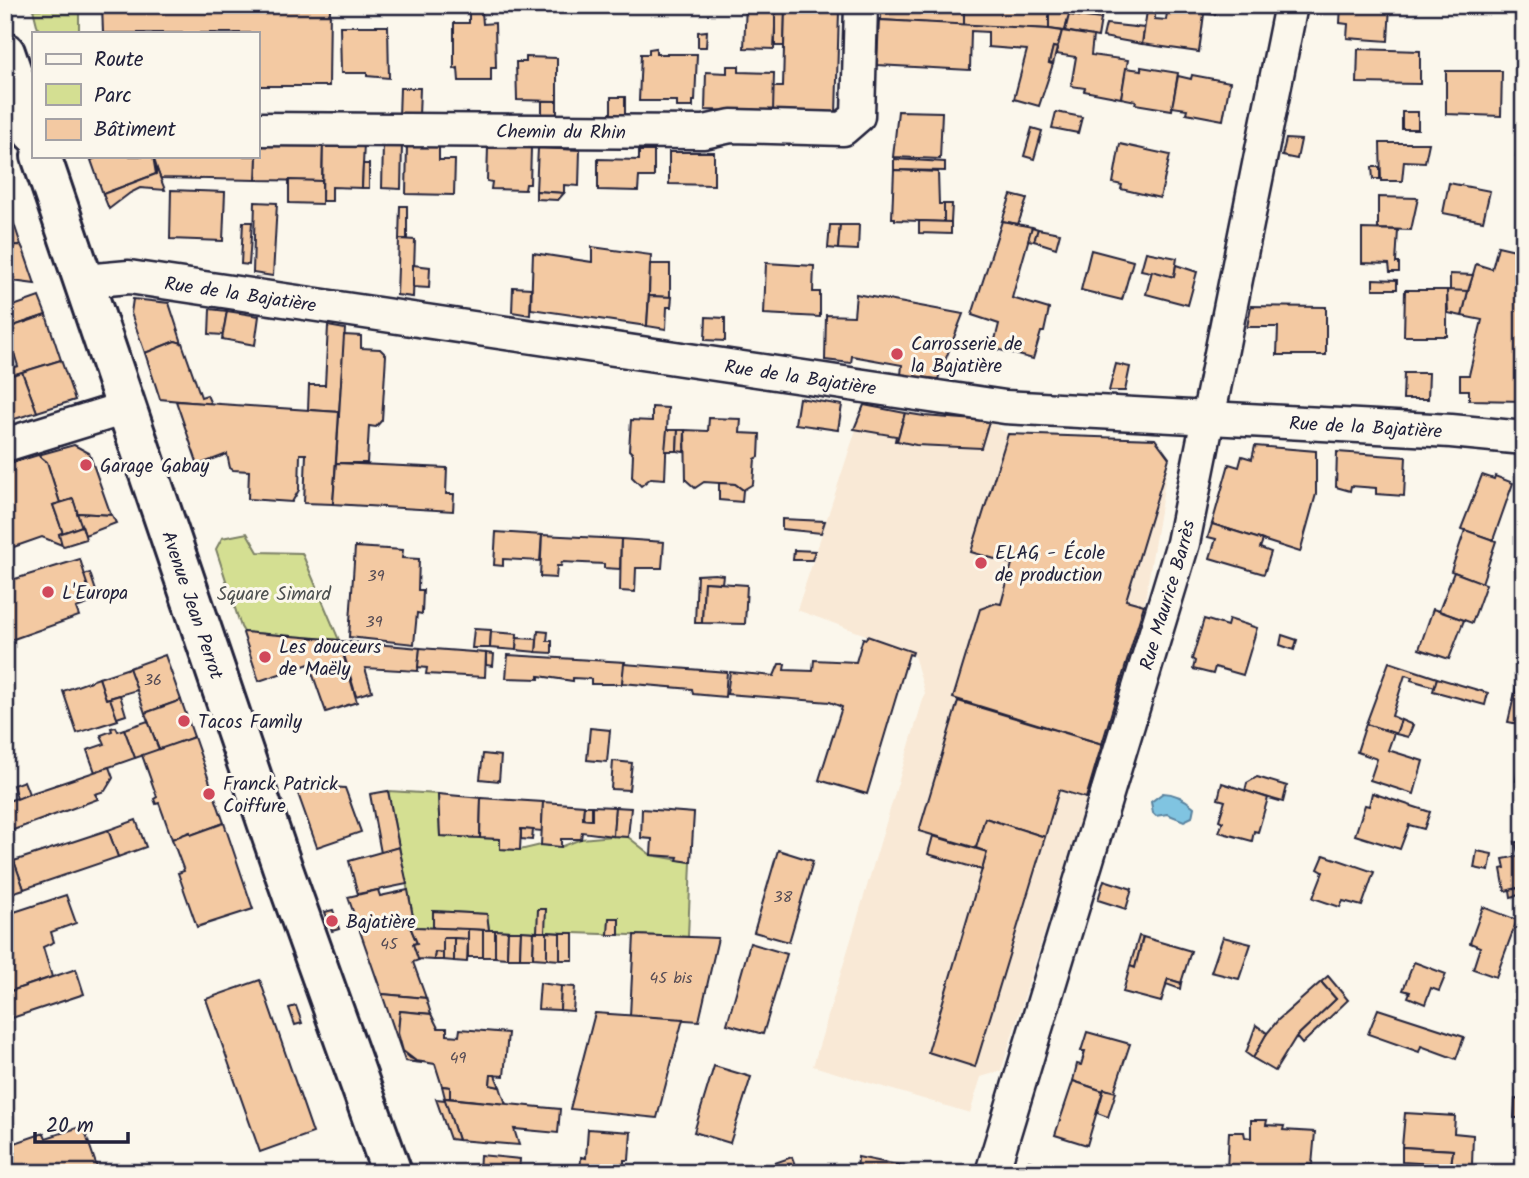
<svg xmlns="http://www.w3.org/2000/svg" width="1529" height="1178" viewBox="0 0 1529 1178" font-family="Kalam,sans-serif">
<style>
.built{fill:#f9e9d6}
.green{fill:#d4df92;stroke:#7b8066;stroke-width:2}
.water{fill:#80c4e1;stroke:#5a839f;stroke-width:2}
.building{fill:#f3c9a2;stroke:#22223b;stroke-width:2}
.lines{fill:none;stroke-linecap:round;stroke-linejoin:round}
.street-casing{stroke:#22223b;stroke-width:37}
.secondary-casing{stroke:#22223b;stroke-width:44}
.street{stroke:#fbf7ec;stroke-width:32}
.secondary{stroke:#fbf7ec;stroke-width:38}
.poi-dot{fill:#d1495b;stroke:#fbf7ec;stroke-width:2.5}
.labels{text-anchor:middle;stroke-width:6;stroke-linejoin:round;paint-order:stroke}
.number-label{font-size:16px;fill:#564c55}
.street-label{font-size:19px;fill:#22223b;stroke:#fbf7ec}
.poi-label{font-size:19px;fill:#22223b;stroke:#fbf7ec;text-anchor:start}
.park-label{font-size:19px;fill:#4e5151;stroke:#fbf7ec}
</style>
<rect width="100%" height="100%" fill="#fbf7ec"/>
<filter id="ink" filterUnits="userSpaceOnUse"><feTurbulence type="fractalNoise" baseFrequency=".0143" numOctaves="2"/><feDisplacementMap in="SourceGraphic" scale="14" xChannelSelector="R" yChannelSelector="G"/><feConvolveMatrix kernelMatrix="1 2 1 2 8 2 1 2 1" color-interpolation-filters="sRGB"/></filter>
<g filter="url(#ink)">
<path class="built" d="M864,405L924,416L989,421L1008,434L1155,439L1169,458L1144,606L1073,842L1001,1071L981,1077L970,1113L813,1066L925,693L913,652L797,610Z"/>
<g class="green">
<path d="M33,9L79,10V33H39Z"/>
<path d="M247,533L258,552L302,553L339,640L244,632L241,627L216,549L222,538Z"/>
<path d="M388,791L438,794L440,836L500,839L501,849L520,850L541,845L561,847L581,839L613,836L628,837L651,855L691,862L688,937L489,930L487,914L434,911L433,928L415,927Z"/>
</g>
<path class="water" d="M1163,793C1175,793 1185,799 1194,807L1192,817L1184,821L1167,814L1156,816L1153,813L1151,802Z"/>
<g class="building">
<path d="M102,5H330L329,86H257V33H103Z"/>
<path d="M746,5H776L774,49L744,48Z"/>
<path d="M785,5H840L839,11L785,9Z"/>
<path d="M881,5H964V25L881,20Z"/>
<path d="M964,5H1052V8H1049V29L964,25Z"/>
<path d="M1052,5L1071,6L1065,31L1049,29V8H1052Z"/>
<path d="M1168,5H1217L1215,15L1204,14L1199,52L1142,44L1147,11L1155,13V19L1166,20Z"/>
<path d="M1341,5H1390L1388,41L1347,38L1348,24L1340,23Z"/>
<path d="M1082,8L1103,10L1101,19L1079,16Z"/>
<path d="M775,9H785L784,46H775Z"/>
<path d="M785,9L839,11L836,114L773,112V87H783Z"/>
<path d="M482,12L483,24L495,23L496,68H491V81H459L458,68L454,69V23H469V13Z"/>
<path d="M1069,15L1101,19L1098,37L1065,31Z"/>
<path d="M879,20L1049,29L1062,31L1057,48L1053,47L1049,63L1053,64L1039,106L1014,99L1027,50L988,47V32L971,31L970,70L877,65Z"/>
<path d="M1106,24L1144,28L1142,44L1103,37Z"/>
<path d="M340,26H388L389,78L367,76V73H341Z"/>
<path d="M707,31L706,47H698V32Z"/>
<path d="M1062,31L1093,36L1091,55L1128,60L1121,98L1084,91L1085,88L1071,86L1076,57L1056,54Z"/>
<path d="M1053,47L1057,48L1053,64L1049,63Z"/>
<path d="M656,48V54H697L695,101H693V107H677V101H639L641,54H649V49Z"/>
<path d="M1358,49L1420,51V84L1357,83Z"/>
<path d="M526,57L557,58V101L517,100L516,62H526Z"/>
<path d="M727,66H739V72L774,73L773,112L705,110L706,72L727,73Z"/>
<path d="M1141,67L1178,73L1172,110L1135,104L1136,101L1121,98L1126,68L1141,70Z"/>
<path d="M1446,71H1502L1501,116L1446,114Z"/>
<path d="M1192,75L1230,82L1223,120L1186,113L1187,109L1172,107L1178,76L1191,79Z"/>
<path d="M400,88H420L419,117H399Z"/>
<path d="M611,97H625V123L611,122Z"/>
<path d="M542,101H557V121L542,120Z"/>
<path d="M898,111L942,112L940,159L893,157Z"/>
<path d="M1056,112L1082,117L1078,133L1052,128Z"/>
<rect x="1402" y="112" width="16" height="17"/>
<path d="M1524,122V158L1516,156Z"/>
<path d="M1032,128L1042,131L1034,159L1024,156Z"/>
<path d="M1286,139L1301,140L1297,159L1282,156Z"/>
<path d="M257,141L323,142L322,181L256,180Z"/>
<path d="M323,142L364,143L362,188L332,187V201H322Z"/>
<path d="M1380,143H1429L1425,162L1404,161L1402,181H1381Z"/>
<path d="M383,144H402L401,189L382,188Z"/>
<path d="M1120,144L1170,155L1160,198L1121,189L1122,185L1113,183Z"/>
<path d="M407,145L439,146V160H455L454,195L406,194Z"/>
<path d="M488,147L531,148L530,184H526L525,190L491,189L492,182L487,181Z"/>
<path d="M538,148L580,150L579,186L564,185V193L536,191Z"/>
<path d="M639,151H654V177H639L638,191L598,190V159L639,160Z"/>
<path d="M669,152H714V185L669,184Z"/>
<path d="M101,156H153L156,174L103,194L91,160Z"/>
<path d="M153,156H257L256,180L160,178Z"/>
<path d="M894,159L945,162V171L894,170Z"/>
<path d="M363,164H369V188H362Z"/>
<path d="M156,167L165,190L140,188L130,193L109,209L103,194L156,174Z"/>
<path d="M1372,167H1380V179H1373Z"/>
<path d="M894,170L938,172L939,204H944V222L895,220V218H892Z"/>
<path d="M289,180L322,181V204L289,203Z"/>
<path d="M1449,183L1490,191L1483,221L1443,213Z"/>
<path d="M171,190L225,192L223,241L170,239Z"/>
<path d="M536,191L564,193L558,200L536,199Z"/>
<path d="M1011,195L1027,199L1018,224L1002,221Z"/>
<path d="M1378,197L1418,198L1411,230L1378,229Z"/>
<path d="M255,202L277,203L273,276L253,273Z"/>
<path d="M944,204H952L951,222H944Z"/>
<path d="M400,206H407V239H399Z"/>
<path d="M12,218L21,245L5,246V221Z"/>
<path d="M919,221L951,222V234L919,233Z"/>
<path d="M1002,221L1032,227L1012,298L1049,309L1044,332H1041L1033,359L993,348L999,324L972,315Z"/>
<path d="M243,222H252L249,265L241,264Z"/>
<path d="M830,225H840L838,249L828,248Z"/>
<path d="M840,225H859L858,250L838,249Z"/>
<path d="M1032,227L1038,229L1034,241L1028,240Z"/>
<path d="M1038,229L1060,233L1056,248L1034,241Z"/>
<path d="M1362,229L1398,230L1396,263H1399V272H1390L1389,264L1362,263Z"/>
<path d="M399,239L415,240L413,297L397,295Z"/>
<path d="M21,245L23,249L35,284L5,280V246Z"/>
<path d="M1498,246L1524,252V401L1469,400V390H1460V375H1469L1482,320L1462,316L1468,291L1476,264L1492,269Z"/>
<path d="M592,247L651,255L647,326L531,309L533,253L592,262Z"/>
<path d="M1091,250L1133,261L1122,300L1081,290Z"/>
<path d="M1146,252L1177,258L1174,277L1141,270Z"/>
<path d="M766,263L814,266L813,292H820V317L764,314Z"/>
<path d="M650,264H670V297L649,296Z"/>
<path d="M413,265L430,267L429,288L413,287Z"/>
<path d="M1176,265L1197,272L1188,305L1146,294L1152,271L1174,277Z"/>
<path d="M1450,274L1473,275L1468,291H1450Z"/>
<path d="M1373,279L1397,280V289H1373Z"/>
<path d="M513,287L531,288L530,315L512,312Z"/>
<path d="M1405,290H1447V336H1404Z"/>
<path d="M1447,290L1468,291L1462,316L1448,313Z"/>
<path d="M856,294L963,314L938,379L901,375L902,365L852,356L851,363L825,360L826,315L854,316Z"/>
<path d="M649,296L672,297L671,307H667L666,329L647,326Z"/>
<path d="M39,297L46,315L5,329V309Z"/>
<path d="M133,299L169,303L182,343L175,341L145,353L131,313Z"/>
<path d="M1251,306L1326,307V355H1277L1278,327H1247Z"/>
<path d="M210,309L227,311L223,335L209,334Z"/>
<path d="M227,311L259,316L255,345L222,339Z"/>
<path d="M46,315L61,360L10,376L7,369L18,366L12,347L5,349V329Z"/>
<path d="M706,317L725,318V341L705,340Z"/>
<path d="M328,326L345,329L339,412L308,410L309,385H325Z"/>
<path d="M344,335L361,336V348L380,349L386,355L382,420L376,427L369,426L367,463H336Z"/>
<path d="M175,341L182,343L201,397L207,395L211,404L160,399L145,353Z"/>
<path d="M61,360L75,400L37,412L22,372Z"/>
<path d="M1116,364L1130,367L1125,391H1109Z"/>
<path d="M22,372L37,412L5,422V377Z"/>
<path d="M1404,373H1429L1428,399H1403Z"/>
<path d="M799,398L842,405L838,430L795,424Z"/>
<path d="M176,401L339,412L333,504L304,503L306,454H300L299,490L292,502L248,499L249,471L233,470L230,468L227,454L198,465Z"/>
<path d="M864,405L905,413L897,441H895L896,436L854,429Z"/>
<path d="M652,407L668,408L665,479L651,478L641,486L632,477L633,454L629,450L631,420L652,421Z"/>
<path d="M905,413L924,416L989,421L981,448L916,445L897,441Z"/>
<path d="M709,418L741,419L740,433L760,434L759,457L755,459L753,484L743,490L735,484L704,482L695,488L686,480L685,430L708,431Z"/>
<path d="M667,430H678L677,451H665Z"/>
<path d="M678,430H685L684,452L677,451Z"/>
<path d="M1008,434L1155,439L1169,458L1126,600L1144,605L1102,744L953,698L980,609L996,603L1001,604L1012,564L971,552Z"/>
<path d="M74,445L89,453L111,515L77,513L73,499L60,503L47,462L38,455Z"/>
<path d="M1255,446L1316,451V494L1300,552L1212,524L1229,464L1239,467L1242,456L1252,459Z"/>
<path d="M1337,452L1406,457L1404,496L1376,494V488L1351,486L1350,491L1336,487Z"/>
<path d="M38,455L47,462L60,503L53,505L63,533L59,534L62,545L42,537L5,550V465Z"/>
<path d="M336,463L447,468L446,494H454L453,511L333,504Z"/>
<path d="M1482,475L1494,479L1495,476L1513,483L1493,540L1461,529Z"/>
<path d="M719,483L735,484L743,490L742,502L719,500Z"/>
<path d="M73,499L82,526L63,533L53,505Z"/>
<path d="M77,513L112,515L116,523L85,535Z"/>
<path d="M782,519L825,521L821,533L782,529Z"/>
<path d="M1212,524L1263,540L1260,548L1271,552L1264,574L1210,558L1216,539L1208,537Z"/>
<path d="M82,526L86,539L64,546L62,545L59,534Z"/>
<path d="M1465,530L1496,541L1482,583L1451,571Z"/>
<path d="M496,532L542,535L540,561L503,559V566L494,565Z"/>
<path d="M542,535L621,539L620,569L604,568V564L562,562L561,566H557L556,578L540,577Z"/>
<path d="M621,539L664,542L662,568H636L635,592L620,591Z"/>
<path d="M355,547L403,550L402,558L419,559L418,590H423L422,614L417,613L414,644L349,637Z"/>
<path d="M794,550L815,551L812,560H793Z"/>
<path d="M80,559L93,602L76,608L79,616L5,642V582Z"/>
<path d="M1454,572L1486,584L1472,623L1439,611Z"/>
<path d="M90,573L99,600L93,602L84,575Z"/>
<path d="M715,574L723,575L722,583L704,582L702,623H695L697,575Z"/>
<path d="M704,582L747,585L745,624L702,623Z"/>
<path d="M1433,609L1464,620L1449,659L1419,649Z"/>
<path d="M1204,619L1227,626L1229,619L1257,628L1243,675L1215,667L1213,674L1193,669L1195,661L1192,659Z"/>
<path d="M474,629L491,630L490,648H472Z"/>
<path d="M538,631L548,632L547,641H552V653L536,652Z"/>
<path d="M244,632L339,640L357,702L326,712L309,664L259,681L243,633Z"/>
<path d="M491,632L517,634L516,650L490,648Z"/>
<path d="M1282,635L1297,640L1294,650L1280,645Z"/>
<path d="M867,636L913,652L912,655L909,654L867,794L819,780L842,707L830,702L727,694L730,672L774,676L779,664H785L784,670L813,671L814,660L856,662L863,638L866,639Z"/>
<path d="M517,638L537,639L536,652L516,650Z"/>
<path d="M340,641L420,648L418,671L365,668L372,691L356,696Z"/>
<path d="M420,648L486,653L485,677L426,674L427,668L418,667Z"/>
<path d="M486,653L494,654L493,666L486,665Z"/>
<path d="M165,655L181,700L145,713L129,668Z"/>
<path d="M508,655L625,662L622,684H591V679L573,678V681L539,676V679L506,678Z"/>
<path d="M1523,658H1524V725L1508,722Z"/>
<path d="M1389,662L1437,678L1435,687L1411,680L1412,677L1405,675L1392,716L1401,720L1396,734L1366,724Z"/>
<path d="M624,664L727,672L725,697L693,694L692,689L622,683Z"/>
<path d="M129,668L137,690L106,699L99,678Z"/>
<path d="M99,678L106,699L110,698L118,720L77,733L63,691Z"/>
<path d="M1437,678L1488,693L1485,705L1433,691Z"/>
<path d="M120,695L126,715L117,718L110,698Z"/>
<path d="M181,700L194,737L159,750L145,713Z"/>
<path d="M958,701L1102,744L1086,798L1059,790L1045,837L985,818L976,848L919,831Z"/>
<path d="M1401,720L1413,725L1408,737L1396,734Z"/>
<path d="M148,721L159,750L135,758L124,729Z"/>
<path d="M1366,724L1394,733L1388,750L1423,761L1414,794L1370,780L1377,759L1357,752Z"/>
<path d="M116,727L118,731L124,729L135,758L95,772L87,750L105,744L101,735L112,731L111,728Z"/>
<path d="M590,728L610,730L607,762L587,760Z"/>
<path d="M194,737L224,823L191,835L190,832L172,839L159,803L156,804L154,799L157,797L142,755Z"/>
<path d="M1522,742H1524V782L1516,781Z"/>
<path d="M483,754L501,756L499,781L480,779Z"/>
<path d="M613,761L632,763L629,790L611,789Z"/>
<path d="M109,767L113,778L105,791L95,794L98,799L5,833V802Z"/>
<path d="M1257,777L1287,786L1283,802L1245,791L1247,783Z"/>
<path d="M24,781L29,794L17,799L13,785Z"/>
<path d="M1222,783L1268,798L1258,832L1254,831L1252,841L1219,832L1223,822L1219,820L1225,801L1218,799Z"/>
<path d="M301,785L345,788L361,832L317,847L297,791Z"/>
<path d="M388,791L399,847L381,853L370,794Z"/>
<path d="M1372,793L1430,812L1424,829L1409,825L1400,849L1355,835L1365,805L1369,806Z"/>
<path d="M438,794L481,798L480,838L440,836Z"/>
<path d="M481,798L543,802L542,831L521,829L520,850L500,849V839L480,838Z"/>
<path d="M543,802L584,805L583,819L592,820V806L615,807L613,836L582,832L581,839H561V847L541,845Z"/>
<path d="M584,806H592V820L583,819Z"/>
<path d="M615,807L631,808L628,837L613,836Z"/>
<path d="M642,809L694,813L691,862L677,860L678,857L651,855L652,839L641,838Z"/>
<path d="M985,818L1045,837L975,1067L928,1052L987,852L976,848Z"/>
<path d="M136,820L146,847L118,857L108,830Z"/>
<path d="M224,823L253,909L197,927L178,873L184,871L172,839L190,832L191,835Z"/>
<path d="M521,829L533,830L532,840L521,839Z"/>
<path d="M108,830L118,857L24,889L14,861Z"/>
<path d="M933,836L987,852L982,870L928,854Z"/>
<path d="M1515,842L1524,843V896L1519,897L1518,888L1505,891L1501,869L1505,868L1503,859L1519,856Z"/>
<path d="M399,847L407,884L358,894L349,861Z"/>
<path d="M778,850L813,861L789,942L754,932Z"/>
<path d="M1477,851L1492,854L1489,871L1474,868Z"/>
<path d="M1324,855L1374,872L1362,906L1343,901L1340,907L1313,898L1323,872L1318,869Z"/>
<path d="M5,858L7,864L14,861L24,889L5,895Z"/>
<path d="M1104,880L1132,889L1126,909L1098,900Z"/>
<path d="M1518,888L1519,895L1511,897L1510,890Z"/>
<path d="M378,890L380,896L408,890L414,922L409,924L417,943L413,944L419,960L413,962L426,998L382,994L348,897Z"/>
<path d="M66,895L76,923L51,932L54,942L43,947L52,977L5,993V915Z"/>
<path d="M1483,907L1517,920L1496,977L1473,969L1480,947L1470,943Z"/>
<path d="M538,909H546L545,932H537Z"/>
<path d="M333,910L339,929L332,931L325,912Z"/>
<path d="M433,911L487,914L489,930L433,928Z"/>
<path d="M609,918H619V935H608Z"/>
<path d="M414,922L415,927L468,929V939L443,938V953L435,952L434,960L418,959L413,944L417,943L409,924Z"/>
<path d="M468,929L483,930V957H468Z"/>
<rect x="483" y="930" width="12" height="27"/>
<path d="M495,930L508,931L507,958L495,957Z"/>
<path d="M508,931H521L520,958H507Z"/>
<path d="M521,931L534,932L533,958H520Z"/>
<path d="M534,932H547V959L533,958Z"/>
<path d="M547,932L560,933V960L547,959Z"/>
<rect x="560" y="933" width="13" height="27"/>
<path d="M634,935L718,938L699,1021L630,1016Z"/>
<path d="M1139,936L1143,937L1135,968L1130,966Z"/>
<path d="M1143,937L1191,951L1181,983L1168,979L1161,1002L1123,992L1130,966L1135,968Z"/>
<path d="M1223,937L1251,944L1239,979L1211,972Z"/>
<path d="M443,938H454V961L443,960Z"/>
<path d="M454,938L468,939L467,962L454,961Z"/>
<path d="M750,943L787,954L763,1034L727,1024Z"/>
<path d="M435,952L443,953V960H434Z"/>
<path d="M1414,962L1446,974L1439,991L1431,988L1425,1004L1408,997L1410,992L1403,990Z"/>
<path d="M76,969L84,994L9,1019L5,1009V993Z"/>
<path d="M1328,976L1348,1000L1302,1044L1296,1037L1336,999L1321,982Z"/>
<path d="M1168,979L1181,983L1180,989L1166,984Z"/>
<path d="M260,980L313,1133L260,1152L206,999Z"/>
<path d="M1321,982L1336,999L1296,1037L1275,1071L1253,1058L1264,1037L1278,1020Z"/>
<path d="M540,983L561,986L560,1010L538,1009Z"/>
<path d="M561,986L575,987L573,1011L560,1010Z"/>
<path d="M382,994L426,998L431,1014L400,1011L398,1033L403,1051L410,1058L422,1063L405,1061Z"/>
<path d="M296,1006L302,1023L295,1025L289,1008Z"/>
<path d="M1378,1009L1464,1037L1456,1059L1421,1046L1419,1052L1368,1034Z"/>
<path d="M400,1011L431,1014L438,1028H447V1035L459,1036L460,1029L508,1033L504,1076L491,1075L490,1085L500,1087L506,1104L450,1098V1087L442,1086L435,1064L416,1061L403,1051L398,1033Z"/>
<path d="M595,1013L683,1019L657,1118L570,1109Z"/>
<path d="M1256,1025L1267,1033L1253,1058L1246,1053Z"/>
<path d="M1087,1032L1130,1044L1114,1092L1104,1089L1103,1091L1073,1081L1077,1064L1081,1065L1085,1051H1081Z"/>
<path d="M714,1066L751,1077L730,1143L694,1132Z"/>
<path d="M491,1075H495L500,1087L490,1085Z"/>
<path d="M1073,1081L1103,1091L1087,1145L1055,1135Z"/>
<path d="M442,1086L450,1087V1098H445Z"/>
<path d="M1104,1089L1116,1092L1108,1117L1097,1113Z"/>
<path d="M444,1098L560,1109L558,1133L514,1129L519,1145L458,1140Z"/>
<path d="M436,1099L445,1100L458,1140L450,1139Z"/>
<path d="M1515,1099L1524,1100V1168L1521,1167L1524,1118H1514Z"/>
<path d="M1405,1113L1455,1116L1454,1133L1473,1135L1472,1165H1451L1453,1150L1402,1147Z"/>
<path d="M1251,1120H1267L1266,1125L1284,1126L1283,1130L1315,1132L1312,1165H1299L1298,1173H1240L1227,1170L1229,1132H1244L1245,1137L1251,1138Z"/>
<path d="M83,1126L99,1173H5V1152L14,1149L12,1144L44,1133L46,1138Z"/>
<path d="M588,1129L631,1132L629,1160H624V1173H580L581,1157L586,1158Z"/>
<path d="M1402,1147L1453,1150L1451,1165L1402,1162Z"/>
<path d="M480,1155L520,1159L519,1173H479Z"/>
<path d="M792,1157L798,1173H746Z"/>
<path d="M858,1157L898,1165V1173H857Z"/>
<path d="M1029,1161L1067,1173H1025Z"/>
<path d="M898,1165L938,1173H898Z"/>
<path d="M1299,1165H1312V1173H1298Z"/>
<path d="M822,1167L824,1173H807Z"/>
</g>
<g class="lines">
<defs>
<g id="street">
<path id="s1" d="M257,129L704,132L731,126L843,129L858,116L861,5"/>
<path id="s2" d="M84,281L129,277L1005,407L1451,431L1524,438"/>
<path d="M5,445L125,408"/>
<path id="s3" d="M992,1173L1183,543L1291,5"/>
</g>
<g id="secondary">
<path d="M5,52L33,133"/>
<path id="s4" d="M41,156L283,869L392,1173"/>
</g>
</defs>
<use href="#street" class="street-casing"/>
<use href="#secondary" class="secondary-casing"/>
<use href="#street" class="street"/>
<use href="#secondary" class="secondary"/>
</g>
</g>
<g class="poi-dot">
<circle cx="897" cy="354" r="7"/>
<circle cx="86" cy="465" r="7"/>
<circle cx="981" cy="563" r="7"/>
<circle cx="48" cy="592" r="7"/>
<circle cx="265" cy="657" r="7"/>
<circle cx="184" cy="721" r="7"/>
<circle cx="209" cy="794" r="7"/>
<circle cx="332" cy="921" r="7"/>
</g>
<g class="labels">
<g class="number-label">
<text x="376" y="581">39</text>
<text x="374" y="627">39</text>
<text x="153" y="685">36</text>
<text x="783" y="902">38</text>
<text x="389" y="949">45</text>
<text x="671" y="983">45 bis</text>
<text x="458" y="1063">49</text>
</g>
<g class="street-label">
<text dy="7" stroke="none"><textPath href="#s1" startOffset="304">Chemin du Rhin</textPath></text>
<text dy="7" stroke="none"><textPath href="#s2" startOffset="158">Rue de la Bajatière</textPath></text>
<text dy="7" stroke="none"><textPath href="#s2" startOffset="724">Rue de la Bajatière</textPath></text>
<text dy="7" stroke="none"><textPath href="#s2" startOffset="1292">Rue de la Bajatière</textPath></text>
<text dy="7" stroke="none"><textPath href="#s3" startOffset="604">Rue Maurice Barrès</textPath></text>
<text dy="7" stroke="none"><textPath href="#s4" startOffset="474">Avenue Jean Perrot</textPath></text>
</g>
<g class="poi-label">
<text x="911" y="350">Carrosserie de<tspan x="911" dy="22">la Bajatière</tspan></text>
<text x="100" y="472">Garage Gabay</text>
<text x="995" y="559">ELAG - École<tspan x="995" dy="22">de production</tspan></text>
<text x="62" y="599">L'Europa</text>
<text x="279" y="653">Les douceurs<tspan x="279" dy="22">de Maëly</tspan></text>
<text x="198" y="728">Tacos Family</text>
<text x="223" y="790">Franck Patrick<tspan x="223" dy="22">Coiffure</tspan></text>
<text x="346" y="928">Bajatière</text>
</g>
<g class="park-label">
<text x="274" y="600">Square Simard</text>
</g>
</g>
<rect width="1529" height="1178" fill="none" stroke="#fbf7ec" stroke-width="28"/>
<rect x="14" y="14" width="1501" height="1150" fill="none" stroke="#22223b" stroke-width="2.5" filter="url(#ink)"/>
<rect x="32" y="32" width="228" height="126" fill="#fbf7ec" stroke="#a4a2a5" stroke-width="2"/>
<rect x="46" y="54" width="35" height="10" fill="#fbf7ec" stroke="#a4a2a5" stroke-width="2"/>
<text x="94" y="66" font-size="21" fill="#22223b">Route</text>
<rect x="46" y="84" width="35" height="21" fill="#d4df92" stroke="#a4a2a5" stroke-width="2"/>
<text x="94" y="102" font-size="21" fill="#22223b">Parc</text>
<rect x="46" y="119" width="35" height="21" fill="#f3c9a2" stroke="#a4a2a5" stroke-width="2"/>
<text x="94" y="136" font-size="21" fill="#22223b">Bâtiment</text>
<path d="M35 1132v10h93v-10" fill="none" stroke="#22223b" stroke-width="3.5"/>
<text x="46" y="1132" font-size="21" fill="#22223b" stroke="#fbf7ec" stroke-width="5" paint-order="stroke">20 m</text>
</svg>
